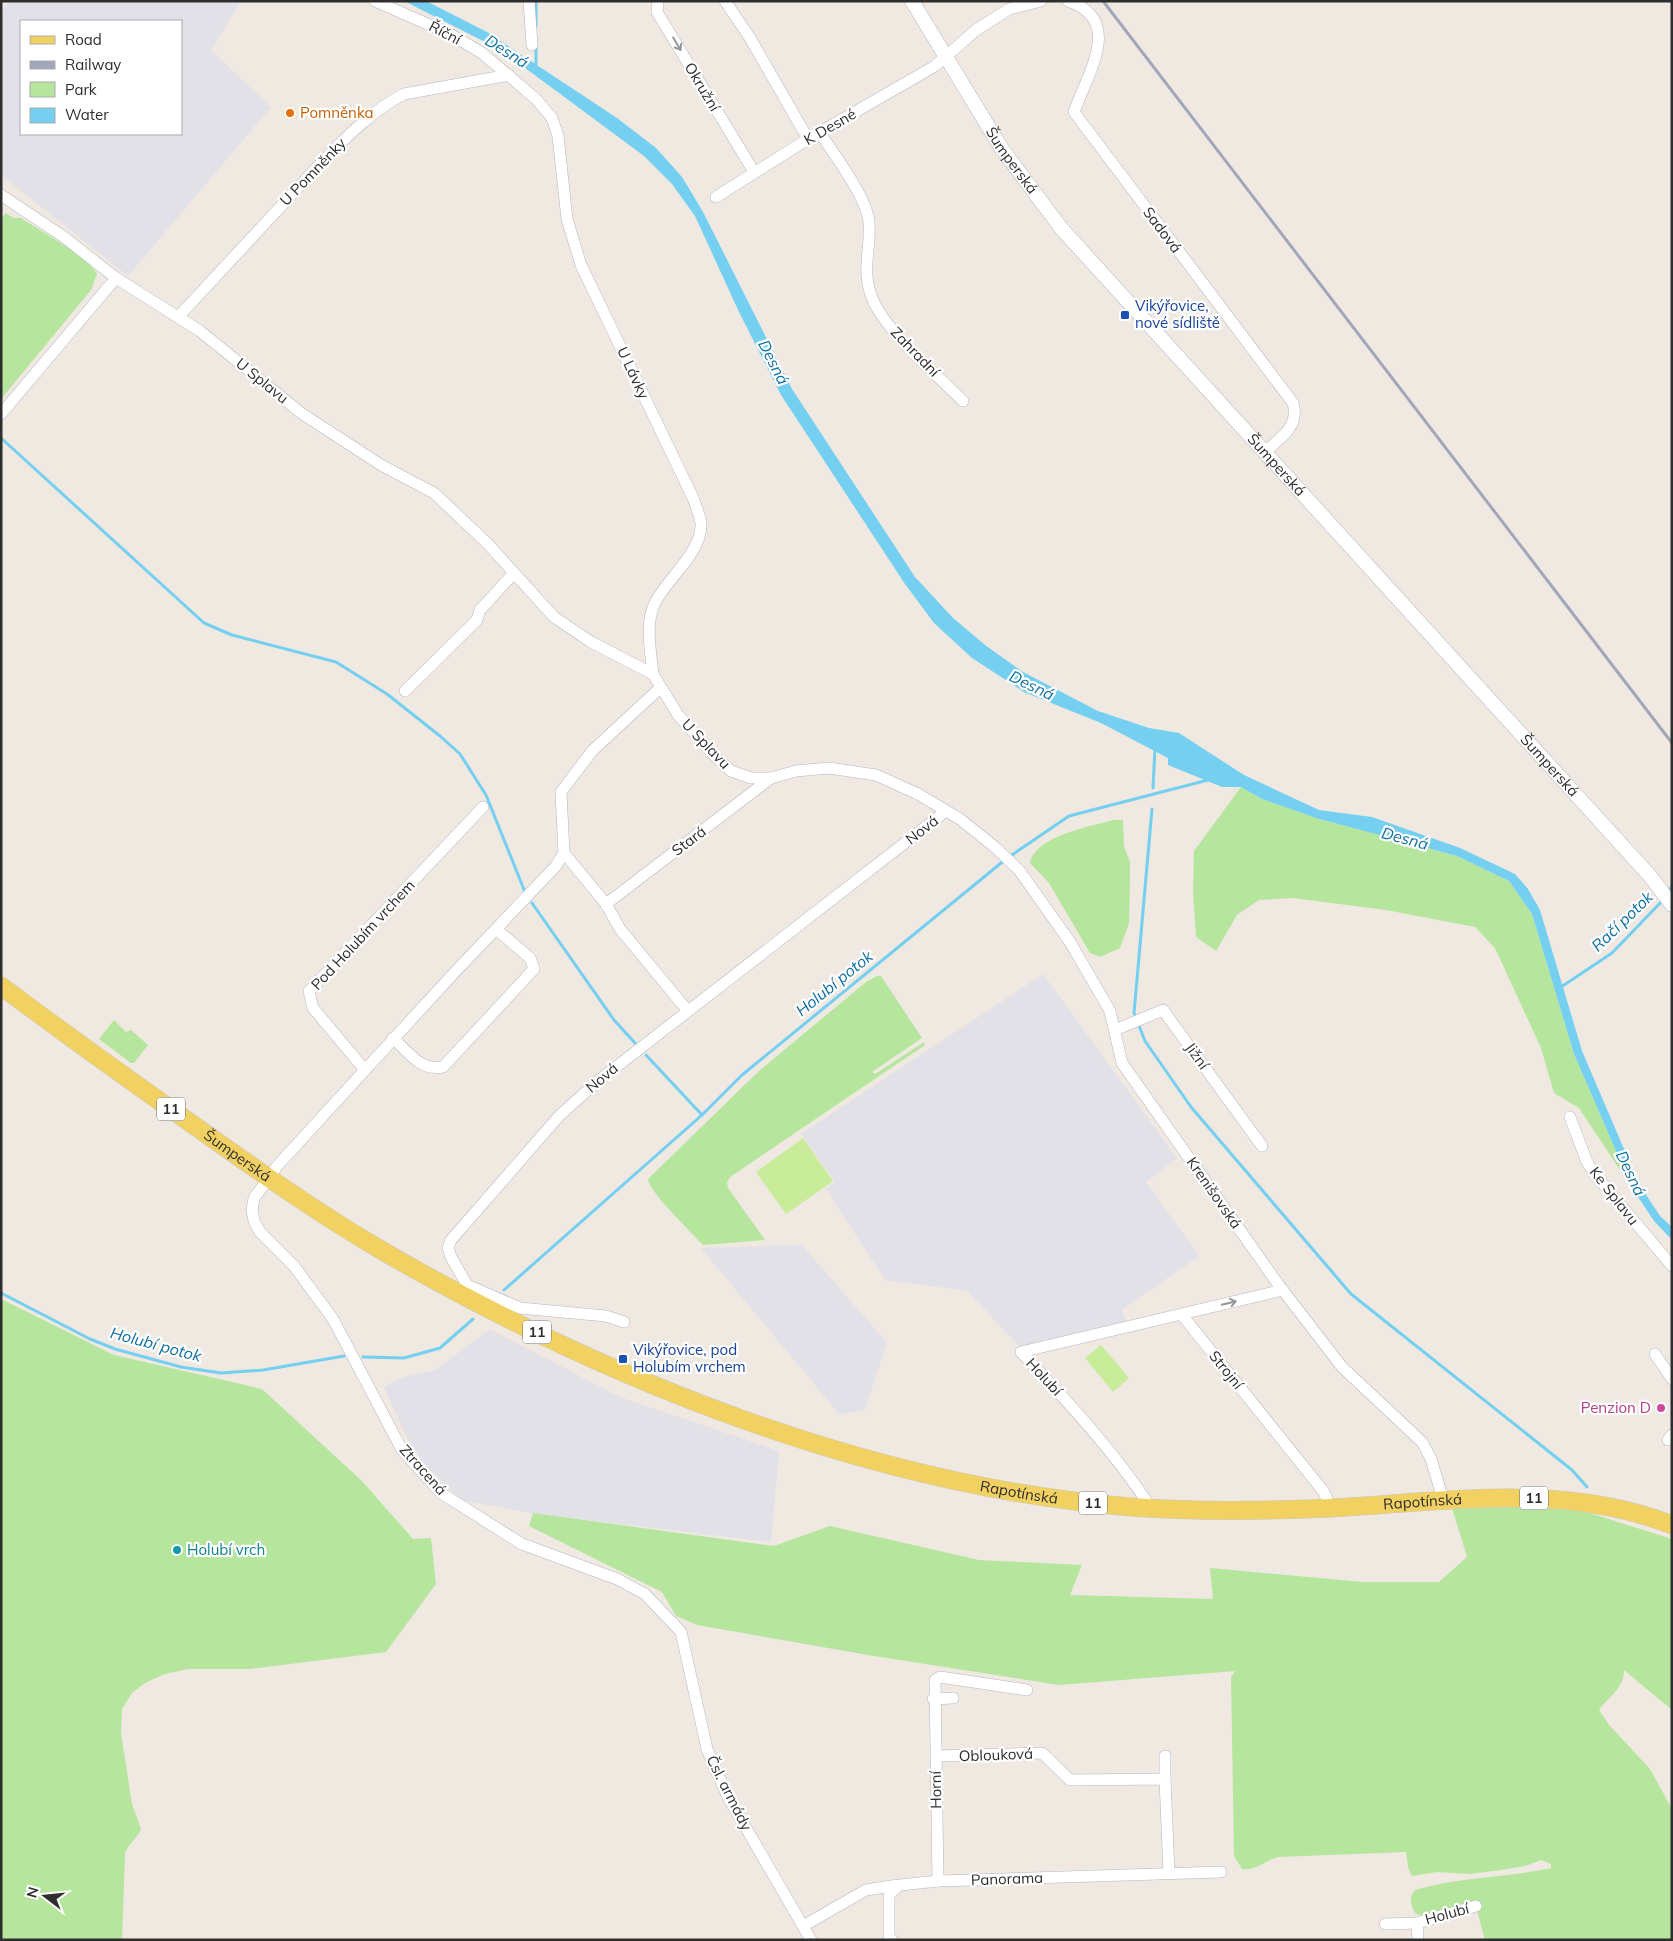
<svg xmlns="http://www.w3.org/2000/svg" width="1673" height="1941" viewBox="0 0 1673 1941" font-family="Mulish,sans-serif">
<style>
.industrial{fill:#e3e1e8;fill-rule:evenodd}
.green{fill:#b6e59e}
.pitch{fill:#c9ec9a}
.water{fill:#75cff0}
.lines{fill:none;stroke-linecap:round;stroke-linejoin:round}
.stream{stroke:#75cff0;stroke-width:3}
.minor-casing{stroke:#b4b7c1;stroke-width:12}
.tertiary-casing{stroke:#b4b7c1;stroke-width:15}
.primary-casing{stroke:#c9c9c9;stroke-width:19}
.minor{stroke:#fff;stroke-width:11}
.tertiary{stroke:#fff;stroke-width:14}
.primary{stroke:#f2d163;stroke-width:18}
.rail{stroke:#a3a6b8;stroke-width:3}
.oneway{stroke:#969696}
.food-dot{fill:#e8710a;stroke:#fff;stroke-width:2}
.transit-dot{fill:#1a4fb4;stroke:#fff;stroke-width:2}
.hotel-dot{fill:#d1479c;stroke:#fff;stroke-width:2}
.culture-dot{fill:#0f9aa8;stroke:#fff;stroke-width:2}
.labels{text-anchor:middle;stroke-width:4.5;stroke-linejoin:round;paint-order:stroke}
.shield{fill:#fff;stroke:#6d6d6d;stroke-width:1}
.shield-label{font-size:14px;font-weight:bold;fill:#2e2e2e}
.street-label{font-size:15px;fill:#2e2e2e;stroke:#fff}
.food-label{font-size:15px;fill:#c56008;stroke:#fff;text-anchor:start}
.transit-label{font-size:15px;fill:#164399;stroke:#fff;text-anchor:start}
.hotel-label{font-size:15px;fill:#b23c85;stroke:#fff;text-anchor:end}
.culture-label{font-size:15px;fill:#0d838f;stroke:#fff;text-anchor:start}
.water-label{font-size:16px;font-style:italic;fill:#0d6fa3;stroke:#fff}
</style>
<rect width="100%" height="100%" fill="#efe9e1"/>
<g class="industrial">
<path d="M11,1H241L211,50L271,107L128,276L1,175V12ZM21,21H181V134H21Z"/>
<path d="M1043,974L1177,1158L1146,1182L1199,1256L1122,1310L1127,1324L1023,1350L967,1291L885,1280L826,1189L835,1182L801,1134Z"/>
<path d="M802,1245L887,1343L865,1409L840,1415L701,1248Z"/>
<path d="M490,1329L620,1397L779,1451L771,1542L537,1514L461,1500L422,1462L403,1430L384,1387L404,1377L435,1370Z"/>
</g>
<g class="green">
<path d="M6,213L13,218H21C39,230 88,257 97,274L91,290L1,399V219Z"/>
<path d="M1241,787L1262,799L1316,818L1457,856L1509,881L1532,914L1574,1054L1632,1188L1579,1108L1554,1093L1541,1048L1495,948L1475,927L1386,910L1293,898L1259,900L1237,915L1216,951L1196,937L1193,892L1194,851Z"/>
<path d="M1114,820H1123L1124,846L1130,862V883L1129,923L1120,948L1100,957L1090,953L1049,883L1030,863C1035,836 1091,826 1114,820Z"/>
<path d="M877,976H881L922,1038L872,1072L875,1074L924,1042L925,1045L730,1177L727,1183L728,1188L765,1240L703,1245C692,1233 649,1192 648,1179L759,1071L866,982Z"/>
<path d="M114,1020L126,1032L131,1030L148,1045L134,1063H131L99,1039Z"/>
<path d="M1,1299L114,1355L262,1389L362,1481L413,1539L431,1538L436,1584L386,1652L249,1669H188L165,1674L145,1683L132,1693L122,1709L121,1733L132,1804L141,1829C137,1839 129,1843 125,1853L122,1940H1Z"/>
<path d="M1561,1504L1672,1539V1710L1624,1670C1624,1689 1608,1697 1599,1710L1610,1726L1650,1769L1672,1809V1940H1485L1475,1903L1420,1915L1416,1914C1411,1907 1408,1897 1415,1890C1458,1877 1506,1878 1551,1868V1864L1541,1860L1525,1866L1494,1871L1469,1874L1437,1872L1412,1876L1408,1867L1406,1852L1278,1857C1265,1860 1256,1871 1242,1869L1234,1856L1231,1677L1235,1671L1059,1685L874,1656L697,1625L676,1616L662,1592L529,1526L533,1513L774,1546L830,1526L979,1560L1082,1565L1070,1595L1213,1599L1210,1568L1363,1582H1439L1467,1557L1452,1508Z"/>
</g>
<g class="pitch">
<path d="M803,1138L833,1181L786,1214L756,1172Z"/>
<path d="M1101,1345L1129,1378L1113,1392L1085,1358Z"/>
</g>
<path class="water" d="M404,1H426L487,32L617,118L656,148L682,177L702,210L792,389L915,577L953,618L985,645L1023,672L1098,711L1149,728L1179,733L1244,775L1319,810L1372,817L1460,848L1515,874L1528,889L1540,910L1582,1051L1639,1184L1660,1216L1672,1227V1240L1654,1221L1632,1188L1574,1054L1532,914L1509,881L1457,856L1316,818L1262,799L1241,787H1222L1168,765V758L1101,723L1024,692L972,658L934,623L905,584L781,395L739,312L695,216L672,184L644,156L501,50Z"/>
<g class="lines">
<g class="stream">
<path d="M536,26V1"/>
<path d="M536,68V47"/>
<path d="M1,438L204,623L232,635L336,662L387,694L440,736L460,754L486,795L525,892"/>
<path d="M1153,788L1155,748"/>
<path d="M1152,809L1134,1013L1145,1041L1191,1107L1351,1294L1572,1470L1587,1487"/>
<path d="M1668,894L1672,886"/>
<path d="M532,903L614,1020L635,1043"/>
<path d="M1561,987L1612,953L1664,899"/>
<path d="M646,1055L702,1115"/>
<path d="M504,1290L702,1115L742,1075L1006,859L1069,816L1208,780"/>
<path d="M1,1293L90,1339L115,1349L181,1367L221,1373L263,1370L344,1356"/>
<path d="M363,1357L404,1358L440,1348L473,1319"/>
</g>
<defs>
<g id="minor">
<path d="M375,1L450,34L482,53L536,99L552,118L558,136L567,219L581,265L694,500C696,508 702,519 701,526C700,555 665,580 654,605C645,625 651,653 653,674"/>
<path d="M529,1L532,45"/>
<path d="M658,1L657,12L754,172"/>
<path d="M725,1L750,38L808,139"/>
<path d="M1068,1C1125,20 1087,74 1074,112L1293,403C1300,426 1280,439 1264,452"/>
<path d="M820,133C834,154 868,199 869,223C871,251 861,269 872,298C886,332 936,374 963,401"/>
<path d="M1,195L64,237L116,278L200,331L301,413L381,465L434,493L487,543L554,617L591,642L653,674L678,715L712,753L731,771L751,778H771L796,771L829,768L876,775L918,794L960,819L996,848L1019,870L1070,942L1110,1011L1122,1063L1278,1284L1342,1367L1422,1442L1431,1459L1443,1499"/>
<path d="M716,197L808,139L935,66L976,30L1009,9L1041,1"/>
<path d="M179,316L322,162C346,137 373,110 404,94L509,75"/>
<path d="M1,414L116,278"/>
<path d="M660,688L592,751L561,792L564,853L555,867L454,973L278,1165L254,1198L252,1210L254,1221L260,1232L294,1266L333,1319L402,1450L441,1493L522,1544L617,1579L645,1594L681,1632L707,1749L728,1797L811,1940"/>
<path d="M405,691L477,620L480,610L514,573"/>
<path d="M564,853L606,904"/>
<path d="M687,1010L620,929L606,904L771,778"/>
<path d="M1115,1030L1163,1010L1262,1146"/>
<path d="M393,1038C409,1053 420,1071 443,1067L534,969L530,958L496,929"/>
<path d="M365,1070L313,1008L309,991L483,807"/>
<path d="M1570,1117L1587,1162L1597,1177L1672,1266"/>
<path d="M1182,1315L1324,1492L1330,1508"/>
<path d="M624,1322L606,1316L520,1308L467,1285L451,1257L448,1248L451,1240L560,1115L598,1081L946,811"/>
<path d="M1655,1354L1672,1379"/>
<path d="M1668,1440L1672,1435"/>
<path d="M1151,1508C1114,1451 1067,1401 1021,1352L1283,1290"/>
<path d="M933,1699L953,1698"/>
<path d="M936,1756L1042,1753L1070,1780L1165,1779L1169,1874"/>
<path d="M1165,1779V1756"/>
<path d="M938,1881L935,1680L940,1677L1027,1690"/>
<path d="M1417,1923L1418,1940"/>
<path d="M1385,1924L1417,1923L1476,1906"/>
<path d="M803,1926L866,1890L891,1886L938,1881L1221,1872"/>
<path d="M892,1940L889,1936V1895L898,1886"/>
</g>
<g id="tertiary">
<path id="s1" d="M912,1L1002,149L1061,228L1650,876L1672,905"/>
</g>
<g id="primary">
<path id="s2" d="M1,986C64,1033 128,1079 192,1124C254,1168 316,1212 381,1250C605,1380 871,1486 1131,1507C1197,1512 1264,1511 1331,1508C1444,1502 1563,1482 1672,1525"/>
</g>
</defs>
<use href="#minor" class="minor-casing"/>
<use href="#tertiary" class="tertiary-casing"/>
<use href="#primary" class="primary-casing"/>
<use href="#minor" class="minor"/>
<use href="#tertiary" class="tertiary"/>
<use href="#primary" class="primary"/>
<path class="rail" d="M1103,1L1672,743"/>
</g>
<defs><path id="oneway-shaft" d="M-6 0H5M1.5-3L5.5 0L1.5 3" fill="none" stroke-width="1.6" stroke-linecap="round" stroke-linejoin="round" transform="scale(1.25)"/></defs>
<g class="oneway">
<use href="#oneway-shaft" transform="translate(677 44) rotate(59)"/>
<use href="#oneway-shaft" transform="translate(1229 1303) rotate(-14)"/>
</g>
<circle class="food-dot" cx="290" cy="113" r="5"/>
<g class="transit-dot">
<rect x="1120" y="310" width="10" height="10" rx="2.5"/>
<rect x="618" y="1354" width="10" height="10" rx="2.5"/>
</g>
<circle class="hotel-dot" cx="1661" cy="1408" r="5"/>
<circle class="culture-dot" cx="177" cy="1550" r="5"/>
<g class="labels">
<g class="shield">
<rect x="157" y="1097.5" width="28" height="23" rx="4"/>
<rect x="523" y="1320.5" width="28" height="23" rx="4"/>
<rect x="1520" y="1486.5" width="28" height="23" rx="4"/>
<rect x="1079" y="1491.5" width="28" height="23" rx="4"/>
</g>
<g class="shield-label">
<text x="171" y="1114">11</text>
<text x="537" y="1337">11</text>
<text x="1534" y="1503">11</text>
<text x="1093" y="1508">11</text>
</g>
<g class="street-label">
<text transform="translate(445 33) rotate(27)" y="5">Říční</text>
<text transform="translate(702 87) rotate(59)" y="5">Okružní</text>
<text transform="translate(830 127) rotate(-30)" y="5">K Desné</text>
<text dy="5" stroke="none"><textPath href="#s1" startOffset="188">Šumperská</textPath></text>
<text transform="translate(313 172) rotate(-46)" y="5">U Pomněnky</text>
<text transform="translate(1162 230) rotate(53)" y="5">Sadová</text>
<text transform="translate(915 352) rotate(46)" y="5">Zahradní</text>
<text transform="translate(633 373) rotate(65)" y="5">U Lávky</text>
<text transform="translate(262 381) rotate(39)" y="5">U Splavu</text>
<text dy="5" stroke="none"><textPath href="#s1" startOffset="592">Šumperská</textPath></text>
<text transform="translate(706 744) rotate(46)" y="5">U Splavu</text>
<text dy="5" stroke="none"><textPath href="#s1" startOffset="998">Šumperská</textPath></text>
<text transform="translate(922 830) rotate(-38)" y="5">Nová</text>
<text transform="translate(689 841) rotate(-37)" y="5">Stará</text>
<text transform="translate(363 935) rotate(-47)" y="5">Pod Holubím vrchem</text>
<text transform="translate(1197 1056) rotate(54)" y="5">Jižní</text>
<text transform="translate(602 1078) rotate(-40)" y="5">Nová</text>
<text dy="5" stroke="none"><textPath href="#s2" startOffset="291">Šumperská</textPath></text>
<text transform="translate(1214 1193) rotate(55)" y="5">Krenišovská</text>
<text transform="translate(1614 1196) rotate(52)" y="5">Ke Splavu</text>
<text transform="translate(1226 1370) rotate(51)" y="5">Strojní</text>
<text transform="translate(1044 1377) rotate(47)" y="5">Holubí</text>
<text transform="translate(423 1470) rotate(48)" y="5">Ztracená</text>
<text dy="5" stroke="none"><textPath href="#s2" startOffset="1149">Rapotínská</textPath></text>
<text dy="5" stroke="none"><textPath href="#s2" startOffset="1554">Rapotínská</textPath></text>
<text transform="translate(996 1755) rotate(-2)" y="5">Oblouková</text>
<text transform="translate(936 1790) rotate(-91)" y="5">Horní</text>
<text transform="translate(729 1793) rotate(63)" y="5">Čsl. armády</text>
<text transform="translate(1007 1879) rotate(-2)" y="5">Panorama</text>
<text transform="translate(1447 1914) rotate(-15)" y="5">Holubí</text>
</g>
<g class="food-label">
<text x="300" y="118">Pomněnka</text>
</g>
<g class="transit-label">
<text x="1135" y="311">Vikýřovice,<tspan x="1135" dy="17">nové sídliště</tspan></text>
<text x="633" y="1355">Vikýřovice, pod<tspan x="633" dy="17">Holubím vrchem</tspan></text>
</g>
<g class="hotel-label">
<text x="1651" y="1413">Penzion D</text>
</g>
<g class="culture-label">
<text x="187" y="1555">Holubí vrch</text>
</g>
<g class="water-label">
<text transform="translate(507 51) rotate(32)" y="6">Desná</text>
<text transform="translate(774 362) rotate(63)" y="6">Desná</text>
<text transform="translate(1032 685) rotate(26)" y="6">Desná</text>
<text transform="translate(1405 838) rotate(15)" y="6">Desná</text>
<text transform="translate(1622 921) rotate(-44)" y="6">Račí potok</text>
<text transform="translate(834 983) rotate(-39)" y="6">Holubí potok</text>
<text transform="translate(1631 1173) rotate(64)" y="6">Desná</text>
<text transform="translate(156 1344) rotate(15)" y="6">Holubí potok</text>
</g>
</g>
<rect width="1673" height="1941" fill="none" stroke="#2e2e2e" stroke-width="5"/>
<rect x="20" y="20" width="162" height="115" fill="#ffffff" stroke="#ababab"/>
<rect x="30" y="36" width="25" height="8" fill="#f2d163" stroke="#ababab"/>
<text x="65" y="45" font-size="15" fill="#2e2e2e">Road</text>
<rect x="30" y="61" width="25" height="8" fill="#a3a6b8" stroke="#ababab"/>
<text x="65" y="70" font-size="15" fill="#2e2e2e">Railway</text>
<rect x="30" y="82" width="25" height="15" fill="#b6e59e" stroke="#ababab"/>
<text x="65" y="95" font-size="15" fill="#2e2e2e">Park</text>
<rect x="30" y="108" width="25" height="15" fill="#75cff0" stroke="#ababab"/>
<text x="65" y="120" font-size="15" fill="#2e2e2e">Water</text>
<g transform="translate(45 1896) rotate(286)" stroke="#ffffff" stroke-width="4" paint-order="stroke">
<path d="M0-4L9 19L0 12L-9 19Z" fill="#2e2e2e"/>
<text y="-8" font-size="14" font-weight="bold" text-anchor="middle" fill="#2e2e2e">N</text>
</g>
</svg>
